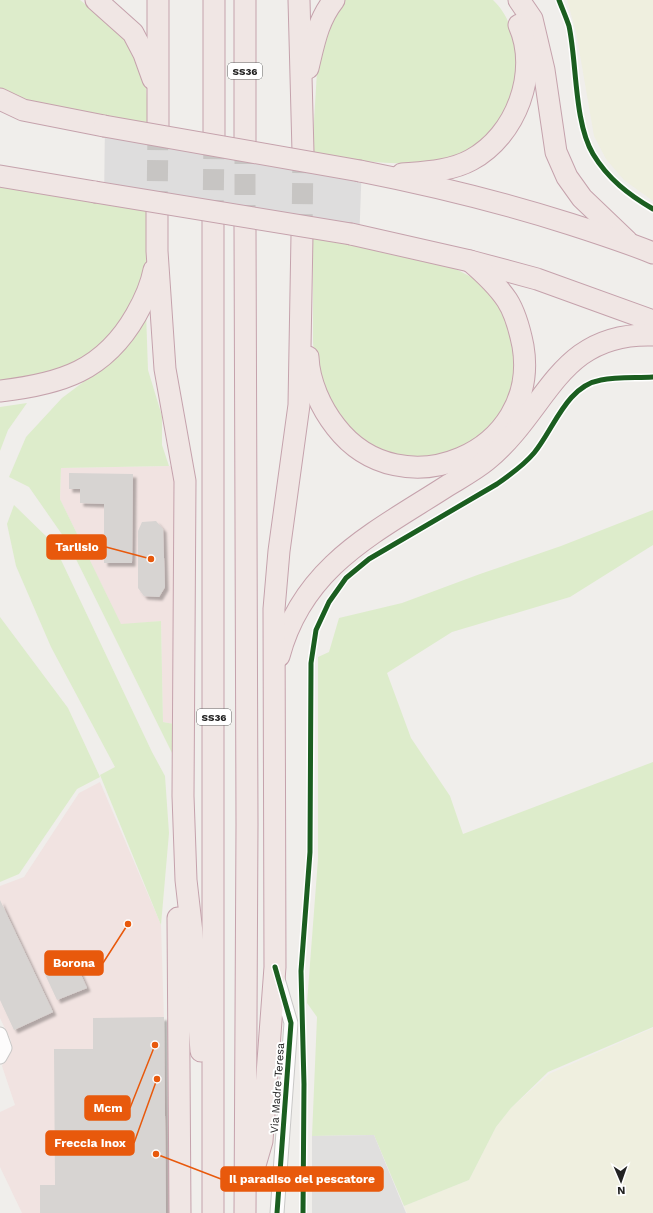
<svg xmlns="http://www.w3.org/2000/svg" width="653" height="1213" viewBox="0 0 653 1213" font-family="'Work Sans',sans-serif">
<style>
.commercial{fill:#f1e3e1}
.farmland{fill:#efefdf}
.grass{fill:#ddeccb}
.parking{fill:#e0dfde}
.pier{fill:#dedddd}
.building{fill:#d7d4d2;filter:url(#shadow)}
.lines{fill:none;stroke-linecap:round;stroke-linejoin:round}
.trunk-tunnel{stroke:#c7c5c3;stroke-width:21;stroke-dasharray:21 10;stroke-linecap:butt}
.minor-casing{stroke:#c9c8c7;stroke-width:15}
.trunk-casing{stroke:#c5a2ac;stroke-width:23}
.minor{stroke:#fdfcfc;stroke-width:13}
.trunk{stroke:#f0e6e4;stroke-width:21}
.trunk-bridge-casing{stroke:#c5a2ac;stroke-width:23;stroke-linecap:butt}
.trunk-bridge{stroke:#f0e6e4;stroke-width:21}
.cycleway-casing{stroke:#fff;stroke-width:8}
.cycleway{stroke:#1b5e20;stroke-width:5}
.labels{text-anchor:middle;stroke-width:4;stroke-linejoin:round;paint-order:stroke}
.shield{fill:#fff;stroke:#646464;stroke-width:1}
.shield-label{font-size:10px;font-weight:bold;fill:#222}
.street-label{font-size:11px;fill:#222;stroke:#fff}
.leader{fill:none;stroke:#e8590c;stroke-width:1.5}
.callout-dot{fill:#e8590c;stroke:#fff;stroke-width:1.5}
.callout{fill:#e8590c;stroke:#e8590c;stroke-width:1.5}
.callout-label{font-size:12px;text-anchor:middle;font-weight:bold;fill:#fff}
</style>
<defs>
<filter id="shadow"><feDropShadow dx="3.5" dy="3.5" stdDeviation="1" flood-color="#0004"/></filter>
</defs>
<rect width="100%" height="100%" fill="#f0eeeb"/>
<g class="commercial">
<path d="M174,466V724L163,722L161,621L121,625L60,499L61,468Z"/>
<path d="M100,782L161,925L170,1213H22L0,1167V1112L15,1105L2,1066L11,1041L0,1018V886L24,877L79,793Z"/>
</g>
<g class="farmland">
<path d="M567,0H653V201L624,180L606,159L594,136L576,32Z"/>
<path d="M653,1028V1213H407L404,1206L469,1180L496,1127L511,1108L549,1074Z"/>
</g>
<g class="grass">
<path d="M0,0H80L122,34L135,55L146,85L149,126L101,119L0,94Z"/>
<path d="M344,0H493C520,25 524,80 508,111C504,120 493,129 486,136C475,147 464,158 449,161C442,163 434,162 427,163C388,165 351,160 312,154L318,55L332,16Z"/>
<path d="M0,186L149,210C148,232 149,253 145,274C137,311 104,354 68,368C51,375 19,379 0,384Z"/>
<path d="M313,237L359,244L448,265L477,280L504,308L518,350L511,395L487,433L439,458L379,453L337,421L316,373L313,343Z"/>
<path d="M146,312L148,370L162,416V445L169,466L61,468L60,499L121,624L161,621L163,722L174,724V757L68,543L29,487L9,477L26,437L62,398L118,356L137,331Z"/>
<path d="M27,403L8,430L0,451V407Z"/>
<path d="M14,505L53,543L152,752L165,776L169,833L161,925L100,775L115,767L51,647L16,566L7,524Z"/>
<path d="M653,510V545L570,597L452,632L387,673L411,738L450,796L463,834L653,762V1027L548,1072L511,1108L496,1127L469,1180L404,1206L374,1135L312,1136L317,1017L307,1003L318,859V657L329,652L339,618L402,603L480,574L561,546Z"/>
<path d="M0,617L68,708L100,777L77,789L19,874L0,882Z"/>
</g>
<path class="parking" d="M374,1135L406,1213H312V1136Z"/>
<path class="pier" d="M105,119L362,162L359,244L104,204Z"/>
<g class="building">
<path d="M69,473L133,474L132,563H104V504L80,503V489H69Z"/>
<path d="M156,521L163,529L165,587L159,597L144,596L138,588V531L142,522Z"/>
<path d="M0,900L53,1012L14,1030L0,1000Z"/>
<path d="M74,959L87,988L57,1000L44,972Z"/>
<path d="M164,1017L166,1213H40V1185H55L54,1049H93V1018Z"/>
</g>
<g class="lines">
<g class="trunk-tunnel">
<path d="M157,212L158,128"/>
<path d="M213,221L214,137"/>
<path d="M245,226V143"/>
<path d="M302,235L303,152"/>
</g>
<defs>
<g id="minor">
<path d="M0,1034L5,1048L0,1057"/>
<path d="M277,1213L291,1023L278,979"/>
</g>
<g id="trunk">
<path d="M96,0L133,33L144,54L153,79"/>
<path d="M245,0V143"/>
<path d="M299,0L303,152"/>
<path d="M519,0L532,19L544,70L556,152L567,177L582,198L627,241"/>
<path d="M308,68C314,43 318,20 334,0"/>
<path d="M0,99L23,110L104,126"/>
<path d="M158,128V0"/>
<path d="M214,137V0"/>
<path d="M360,171C431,185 501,202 570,224C598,233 626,242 653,253"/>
<path d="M402,174C425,172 451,171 471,160C516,136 540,72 519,25"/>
<path d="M0,176L95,192"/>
<path d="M157,212V251L165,369L185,481L183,796L186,880L192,933L201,1051"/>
<path d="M245,226L247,824L245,1213"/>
<path d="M351,234L470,261L537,279L653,321"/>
<path d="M308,357C309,382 321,408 336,427C401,511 541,453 523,346C520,331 516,314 507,300C497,285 484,273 470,261"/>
<path d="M0,391C61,384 104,371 136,315C144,301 151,286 154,270"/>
<path d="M279,656C303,566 374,533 447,486C460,478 475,470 487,460C549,409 557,332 653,335"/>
<path d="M178,918L180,1213"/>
<path d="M251,1179L262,1141L275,967L274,609L279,551L299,405L302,235"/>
<path d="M213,1213V221"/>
</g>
</defs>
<use href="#minor" class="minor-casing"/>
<use href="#trunk" class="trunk-casing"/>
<use href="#minor" class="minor"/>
<use href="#trunk" class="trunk"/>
<defs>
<g id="trunk-bridge">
<path d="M104,126L360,171"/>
<path d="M95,192L351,234"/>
</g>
</defs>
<use href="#trunk-bridge" class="trunk-bridge-casing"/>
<use href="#trunk-bridge" class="trunk-bridge"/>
<defs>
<g id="cycleway">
<path d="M559,0C562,8 566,17 569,26C577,63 574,122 593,154C608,179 629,195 653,209"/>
<path d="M275,967L291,1023L277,1213"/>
<path d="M303,1213L304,1084L301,971L310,852L311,663L316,630L329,602L346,578L369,559L497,484C510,475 524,465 534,453C554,429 566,386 601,380C617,377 636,378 653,377"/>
</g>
</defs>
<use href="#cycleway" class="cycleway-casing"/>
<use href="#cycleway" class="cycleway"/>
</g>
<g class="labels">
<g class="shield">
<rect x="228" y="63" width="34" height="16" rx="3"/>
<rect x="197" y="709" width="34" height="16" rx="3"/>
</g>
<g class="shield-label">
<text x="245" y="75">SS36</text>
<text x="214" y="721">SS36</text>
</g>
<g class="street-label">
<text transform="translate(277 1088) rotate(-86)" y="4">Via Madre Teresa</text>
</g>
</g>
<path class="leader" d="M151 559L106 547M128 924L103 963M155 1045L130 1108M157 1079L134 1143M156 1154L221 1179"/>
<g class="callout-dot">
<circle cx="151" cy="559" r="4"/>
<circle cx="128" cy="924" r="4"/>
<circle cx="155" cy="1045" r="4"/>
<circle cx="157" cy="1079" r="4"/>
<circle cx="156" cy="1154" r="4"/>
</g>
<g class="callout">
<rect x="47" y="535" width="59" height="24" rx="4"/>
<rect x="45" y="951" width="58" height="24" rx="4"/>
<rect x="85" y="1096" width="45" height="24" rx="4"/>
<rect x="46" y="1131" width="88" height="24" rx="4"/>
<rect x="221" y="1167" width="162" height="24" rx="4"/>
</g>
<g class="callout-label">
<text x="77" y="551">Tarlisio</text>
<text x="74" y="967">Borona</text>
<text x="108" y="1112">Mcm</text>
<text x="90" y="1147">Freccia Inox</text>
<text x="302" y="1183">Il paradiso del pescatore</text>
</g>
<g transform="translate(621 1181) rotate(178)" stroke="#ffffff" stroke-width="3" paint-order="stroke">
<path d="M0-3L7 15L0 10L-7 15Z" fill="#222222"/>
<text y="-6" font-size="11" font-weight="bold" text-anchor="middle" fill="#222222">N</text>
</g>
</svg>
